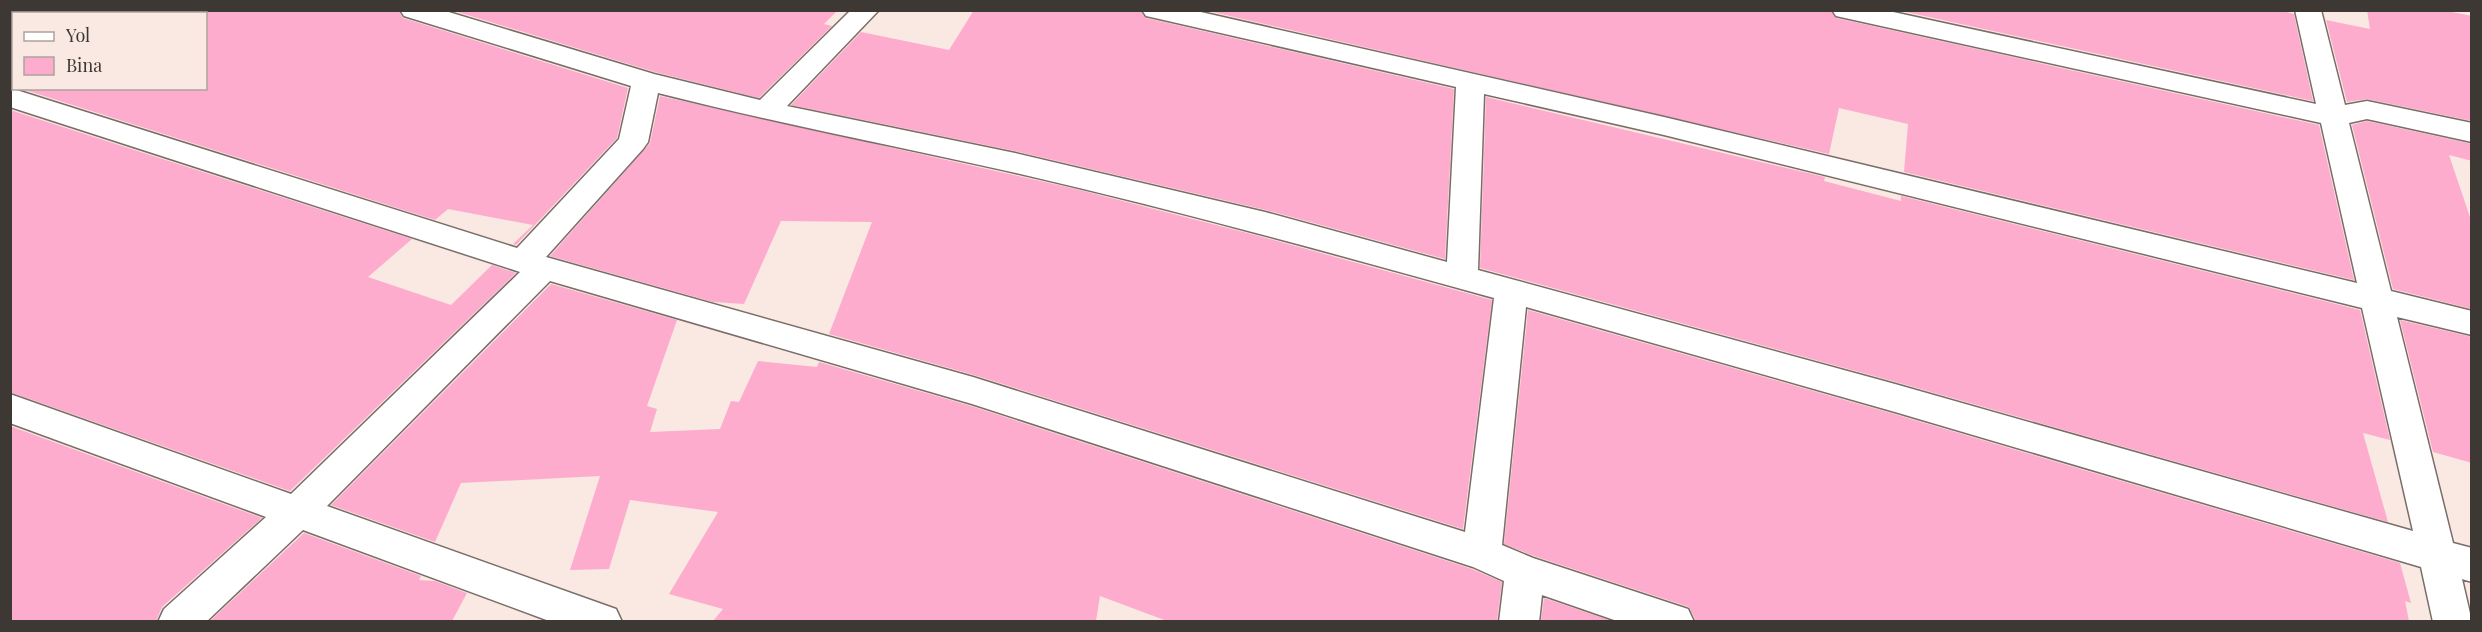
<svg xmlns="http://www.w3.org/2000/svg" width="2482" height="632" viewBox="0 0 2482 632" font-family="'Playfair Display',serif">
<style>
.building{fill:#feacce}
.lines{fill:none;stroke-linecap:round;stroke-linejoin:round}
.minor-casing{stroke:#7a6d67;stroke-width:3}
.minor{fill:#fff;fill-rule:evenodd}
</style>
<rect width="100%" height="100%" fill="#f9e9e2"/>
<g class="building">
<path d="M206,10H398L403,18L628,88L617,138L516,245L513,244L533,225L448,209L435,220L19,88H206Z"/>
<path d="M451,10H838L824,24L832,26L759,98L655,72Z"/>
<path d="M974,10H1140L1146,18L1454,89L1445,259L1266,210L1015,151L791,105L861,32L949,50Z"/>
<path d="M1204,10H1830L1836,18L2319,125L2354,280L1904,172L1908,124L1839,108L1829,154Z"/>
<path d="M1897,10H2279L2294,14L2313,101Z"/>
<path d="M2367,10H2442L2472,16V121L2367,99L2347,102L2326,20L2370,29Z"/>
<path d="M660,96L1076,189L1255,235L1492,300L1463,529L974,375L829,334L872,222L781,221L744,304L713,302L550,256L650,143Z"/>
<path d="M1486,97L1825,177L1824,181L1901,201V196L2360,310L2390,440L2363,433L2388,522L1896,382L1480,268Z"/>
<path d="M10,110L412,239L368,277L451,305L492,265L516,273L290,491L10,392Z"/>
<path d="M2367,121L2472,144V161L2449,155L2472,223V309L2393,289L2352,125Z"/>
<path d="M551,284L677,320L647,406L657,409L650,432L720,429L731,401L739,402L758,361L817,367L819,362L971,406L1472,569L1502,582L1497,621H1167L1100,596L1096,621H713L723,609L669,594L718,512L630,500L609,569L570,570L600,476L461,483L435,542L331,505Z"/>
<path d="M1528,310L1894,414L2400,563L2411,603L2405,601L2409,621H1696L1689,607L1534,556L1504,544Z"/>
<path d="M2400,320L2472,337V463L2433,452Z"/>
<path d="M10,426L262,518L162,607L156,621H10Z"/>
<path d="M304,533L421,576L419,580L435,581L467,593L452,621H210Z"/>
<path d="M1544,598L1612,621H1541Z"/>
</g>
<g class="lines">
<defs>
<g id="minor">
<path d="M105,10H132L130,14H103Z"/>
<path d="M400,10H442L654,74L760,100L851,10H879L787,106L1015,153L1265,212L1447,262L1456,87L1155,18L1146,16L1142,10H1192L1664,117L2357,283L2321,123L1845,18L1836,16L1832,10H1884L2316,104L2295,10H2321L2345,105L2367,101L2472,123V142L2367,119L2349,123L2391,291L2472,311V335L2397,317L2453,543L2472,548V582L2462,579L2472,622H2433L2421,567L1895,412L1526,307L1502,545L1533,558L1688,609L1694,622H1620L1542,595L1539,622H1499L1504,581L1473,567L972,404L550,281L327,506L616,609L622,622H552L303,530L206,622H158L164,609L266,517L10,423V394L291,494L520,272L10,107V88L517,248L619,139L631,86L404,16ZM658,93C776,123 896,146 1016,173C1177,210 1335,254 1494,298L1465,532L973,377L546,257L643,149L648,142ZM1484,94L1664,135L2362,308L2413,531L1895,384L1478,270Z"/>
</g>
</defs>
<use href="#minor" class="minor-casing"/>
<use href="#minor" class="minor"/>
</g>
<rect width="2482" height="632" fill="none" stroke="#3e3835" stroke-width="24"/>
<rect x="12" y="12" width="195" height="78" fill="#f9e9e2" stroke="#aea29d" stroke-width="1.5"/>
<rect x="24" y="32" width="30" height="9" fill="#ffffff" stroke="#aea29d" stroke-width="1.5"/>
<text x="66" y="42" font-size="18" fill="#3e3835">Yol</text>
<rect x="24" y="57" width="30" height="18" fill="#feacce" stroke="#aea29d" stroke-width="1.5"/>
<text x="66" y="72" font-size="18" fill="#3e3835">Bina</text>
</svg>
